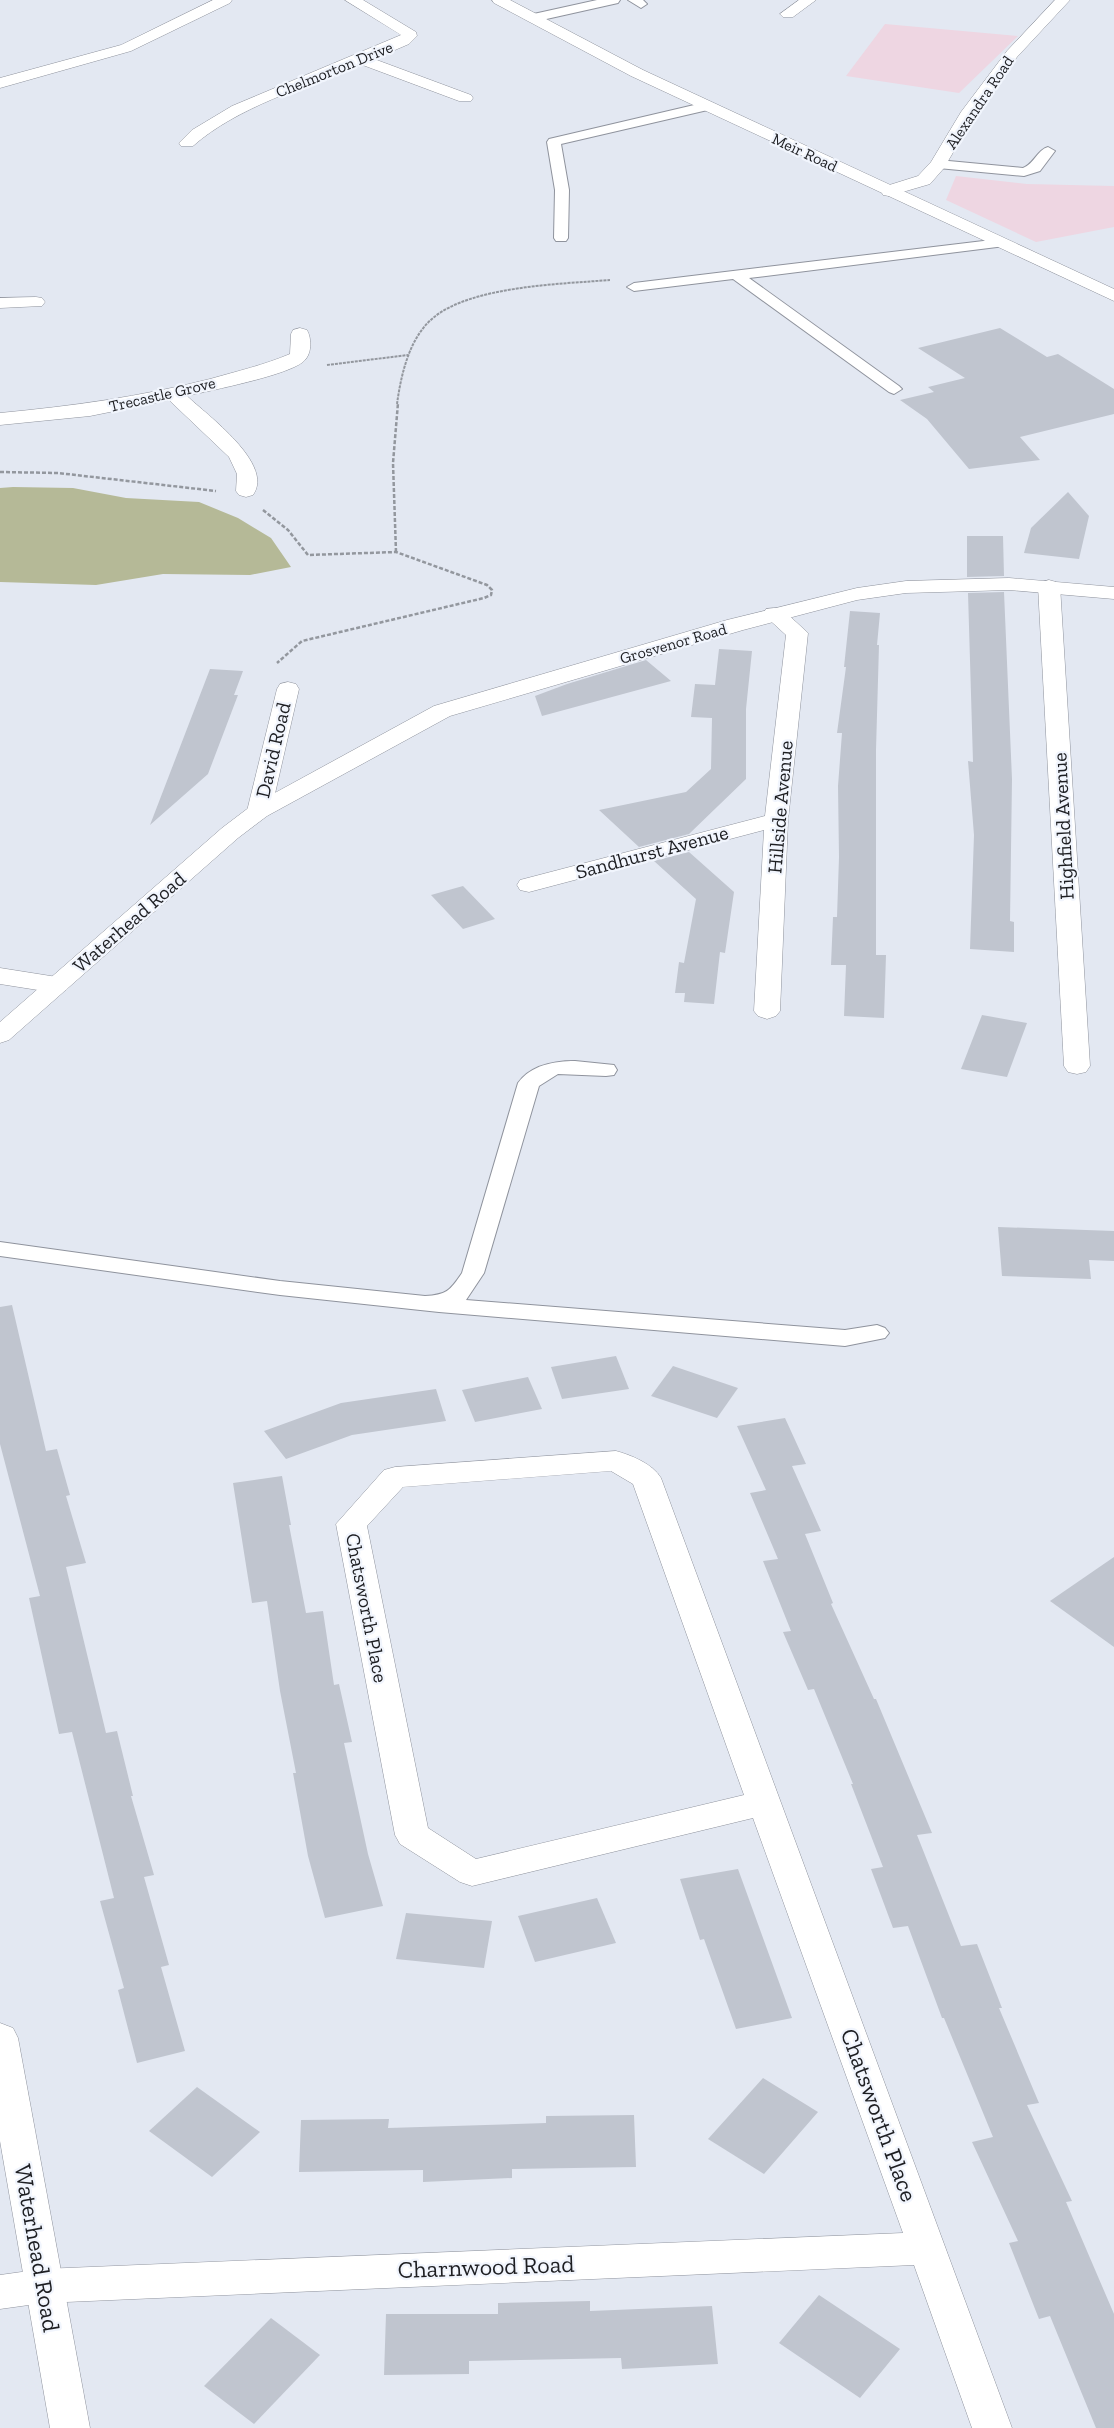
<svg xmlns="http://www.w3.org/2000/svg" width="1114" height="2428" viewBox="0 0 1114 2428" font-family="'Zilla Slab',serif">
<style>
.commercial{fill:#eed6e2}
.green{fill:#b5b997}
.building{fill:#c0c5cf}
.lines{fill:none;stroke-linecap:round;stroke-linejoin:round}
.service-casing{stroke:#8f939d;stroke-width:2}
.minor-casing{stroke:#8f939d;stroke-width:1}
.tertiary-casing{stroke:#8f939d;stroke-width:1}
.path-far1{stroke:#93979e;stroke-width:2;stroke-dasharray:3 1;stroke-linecap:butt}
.path{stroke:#93979e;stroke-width:2.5;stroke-dasharray:4 2;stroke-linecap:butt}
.service{fill:#fff;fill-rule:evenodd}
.minor{fill:#fff;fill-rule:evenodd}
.tertiary{fill:#fff;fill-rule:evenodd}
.labels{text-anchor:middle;stroke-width:4.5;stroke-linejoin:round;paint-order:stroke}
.far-street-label{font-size:16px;fill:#1d1e22;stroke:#f1f5fd}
.street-label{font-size:20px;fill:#1d1e22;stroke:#f1f5fd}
.near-street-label{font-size:24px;fill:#1d1e22;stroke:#f1f5fd}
</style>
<rect width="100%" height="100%" fill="#e3e8f2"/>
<g class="commercial">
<path d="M885,24L1018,36L959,93L846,76Z"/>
<path d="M956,176L1027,184L1114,186V227L1036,242L946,200Z"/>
</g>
<path class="green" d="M13,487L73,488L126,498L199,502L238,518L271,538L291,567L250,575L163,574L96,585L0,582V488Z"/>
<g class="building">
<path d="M1000,328L1047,357L1058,354L1114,389V414L1020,437L1040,460L969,469L927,419L900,400L934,392L928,387L965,378L918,348Z"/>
<path d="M1068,492L1089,516L1079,559L1024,553L1031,528Z"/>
<path d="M967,536H1003L1004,576L967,577Z"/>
<path d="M1004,592L1012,779L1010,921L1014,922V952L970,949L974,835L968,761L973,762L968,593Z"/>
<path d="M850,611L880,613L877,645H879L876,750V955H886L884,1018L844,1016L846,965H831L833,917H837L839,857L838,786L842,733H837L846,667H844Z"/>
<path d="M719,649L752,651L746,709V779L689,834L639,847L599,810L686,792L711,769L712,718L691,717L695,684L715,685Z"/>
<path d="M646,660L671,681L542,716L535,696L567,684Z"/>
<path d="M210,669L243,671L234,695H238L208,774L150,825Z"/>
<path d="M689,852L734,892L725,953L720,952L714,1004L684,1002L685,993H675L679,962L684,963L696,899L654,861Z"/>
<path d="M463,886L495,919L463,929L431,895Z"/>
<path d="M982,1015L1027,1023L1007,1077L961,1069Z"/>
<path d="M998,1227L1114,1231V1261L1089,1260L1091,1279L1002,1276Z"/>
<path d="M12,1305L46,1451L57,1449L70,1495L66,1496L86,1563L66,1567L106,1733L117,1731L133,1796H131L154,1875L144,1877L169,1965L161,1967L185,2051L137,2063L118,1990L124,1988L100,1901L114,1898L72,1732L59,1734L29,1598L40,1596L0,1444V1307Z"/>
<path d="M616,1356L629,1389L562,1399L551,1367Z"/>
<path d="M673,1366L738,1388L717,1418L651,1396Z"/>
<path d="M528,1377L542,1409L475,1422L462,1390Z"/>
<path d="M436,1389L446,1421L352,1435L286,1459L264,1431L341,1403Z"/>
<path d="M785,1418L806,1464L792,1466L821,1531L805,1534L833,1603L831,1604L874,1699H876L932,1833L917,1835L961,1946L977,1944L1002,2008H999L1039,2103L1027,2105L1072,2201L1066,2202L1114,2314V2428H1096L1050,2316L1039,2319L1009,2243L1018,2241L972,2142L993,2137L944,2018H942L908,1926L893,1928L871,1869L883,1867L851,1784H853L814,1689L808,1690L783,1632L791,1631L763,1561L778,1559L750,1493L766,1490L737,1426Z"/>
<path d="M282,1476L291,1525H289L306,1613L323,1611L334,1685L339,1684L352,1742L344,1743L368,1854L383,1906L325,1918L308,1856L293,1773H296L280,1691L267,1601L252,1603L233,1483Z"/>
<path d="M1114,1557V1647L1050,1601Z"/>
<path d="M738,1869L792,2018L736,2029L704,1939L700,1940L680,1879Z"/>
<path d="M597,1898L616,1943L535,1962L518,1916Z"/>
<path d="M406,1913L492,1921L484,1968L396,1959Z"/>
<path d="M763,2078L818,2112L764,2174L708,2139Z"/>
<path d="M197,2087L260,2132L212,2177L149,2131Z"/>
<path d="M634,2115L636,2167L512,2169V2178L423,2182V2170L299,2172L301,2120L389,2119L388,2128L546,2123V2116Z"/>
<path d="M819,2295L900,2349L860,2398L779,2343Z"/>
<path d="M590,2301V2311L712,2306L718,2364L622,2369L621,2358L469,2361V2374L384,2375L386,2314H498V2303Z"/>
<path d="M271,2318L320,2355L254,2424L204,2386Z"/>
</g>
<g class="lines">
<defs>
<g id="service">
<path d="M597,0H620L618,3L533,22L527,18L529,15Z"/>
<path d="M628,0H643L647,4L641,8Z"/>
<path d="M707,102L714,106L712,109L561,144L569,190L568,238L566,241H556L554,238L555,190L547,142L549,139Z"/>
<path d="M1048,147L1055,151L1040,171L1024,176L938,168L931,164L938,160L1023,168C1034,164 1037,150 1048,147Z"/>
<path d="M1000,239L1007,243L1005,246L749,278L899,386L902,389L894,394L889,392L733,279L634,291L627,287L634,283Z"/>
<path d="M575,1061L614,1065L617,1070L614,1075L606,1076L558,1074L539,1086L484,1273L466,1300L845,1330L877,1325L885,1328L889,1333L885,1338L845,1346L439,1312L280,1295L0,1256V1242L280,1281L425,1296C446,1295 450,1291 462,1273L518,1083C531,1065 554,1061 575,1061Z"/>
</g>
<g id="minor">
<path d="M213,0H232L230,3L131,51L0,88V78L121,45Z"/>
<path d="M345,0H363L416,32L417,36L409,44L374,59L471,95L473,98L471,101H459L360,64C306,87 237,107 193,146H181L179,143L192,130L232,106L401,35Z"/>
<path d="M799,0H816L793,17H783L780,14Z"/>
<path d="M1055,0H1070L1017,57L976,113L944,168L930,184L889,196L883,195L881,191L883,187L918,176L931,162L961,112L1007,51Z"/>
<path d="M36,297L42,298L45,302L42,306L0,308V298Z"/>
<path d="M300,328L307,330C312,339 312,355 303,362C285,376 212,390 187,396C207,415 275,464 253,495L246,497L239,495L236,491L237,474L229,457L169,400L90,416L0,425V413C73,406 139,397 210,379C238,371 264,365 290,354L291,334L293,330Z"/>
<path d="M1049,580L1056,582L1060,586L1090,1066L1086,1072L1077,1074L1068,1072L1064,1066L1038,586L1042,582Z"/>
<path d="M774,608L782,609L808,633L788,820L780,1011L776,1016L767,1019L758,1016L754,1011L764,830L529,892L520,890L517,885L520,880L765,816L786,635L763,614L766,609Z"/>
<path d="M288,682L296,684L299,689L271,811L267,816L259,818L251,816L247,811L277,689L280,684Z"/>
<path d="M0,968L57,977L66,980L70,985L66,990L57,993L0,984Z"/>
<path d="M616,1451C631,1455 653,1464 661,1478L1012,2428H972L914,2265L43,2303L0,2309V2275L43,2269L903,2233L753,1818L472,1886L460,1882L400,1844L395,1835L336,1524L384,1470L395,1467ZM611,1471L633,1484L744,1795L476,1859L428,1828L367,1526L403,1487Z"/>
</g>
<g id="tertiary">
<path d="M492,0H510L643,70L1114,289V301L631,76L494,3Z"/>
<path d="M1009,578L1114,587V599L1009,590L906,593L857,600L743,630L450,716L267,816L238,838L9,1040L0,1043V1022L222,828L251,806L434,706L727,620L857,588L906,581Z"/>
<path d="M0,2023L13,2028L18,2038L90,2428H50L0,2141Z"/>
</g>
</defs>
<use href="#service" class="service-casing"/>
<use href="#minor" class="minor-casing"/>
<use href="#tertiary" class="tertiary-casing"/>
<g class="path-far1">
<path d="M327,365L408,355"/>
<path d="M397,404C401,375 409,338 433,318C471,286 561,284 610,280"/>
</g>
<g class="path">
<path d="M0,472L58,473L216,491"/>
<path d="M263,510L288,530L308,555L396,552L487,585L492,590L491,595L484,598L302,641L277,663"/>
<path d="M396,552L393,463L398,403"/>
</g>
<use href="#service" class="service"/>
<use href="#minor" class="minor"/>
<use href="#tertiary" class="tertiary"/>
</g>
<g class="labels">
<g class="far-street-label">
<text transform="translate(334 69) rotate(-22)" y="6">Chelmorton Drive</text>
<text transform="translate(979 102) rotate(-56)" y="6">Alexandra Road</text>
<text transform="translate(805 152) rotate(25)" y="6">Meir Road</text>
<text transform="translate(162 394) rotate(-13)" y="6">Trecastle Grove</text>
<text transform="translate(673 643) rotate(-16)" y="6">Grosvenor Road</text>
</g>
<g class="street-label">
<text transform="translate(273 750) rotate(-77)" y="7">David Road</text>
<text transform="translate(780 807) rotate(-85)" y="7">Hillside Avenue</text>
<text transform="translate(1063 826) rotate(-93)" y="7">Highfield Avenue</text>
<text transform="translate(652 852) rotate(-15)" y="7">Sandhurst Avenue</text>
<text transform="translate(129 922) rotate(-41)" y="7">Waterhead Road</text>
<text transform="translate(367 1608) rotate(79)" y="7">Chatsworth Place</text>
</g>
<g class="near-street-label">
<text transform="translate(879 2115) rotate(70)" y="8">Chatsworth Place</text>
<text transform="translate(37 2248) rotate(80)" y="8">Waterhead Road</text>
<text transform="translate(486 2267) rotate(-2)" y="8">Charnwood Road</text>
</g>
</g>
</svg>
